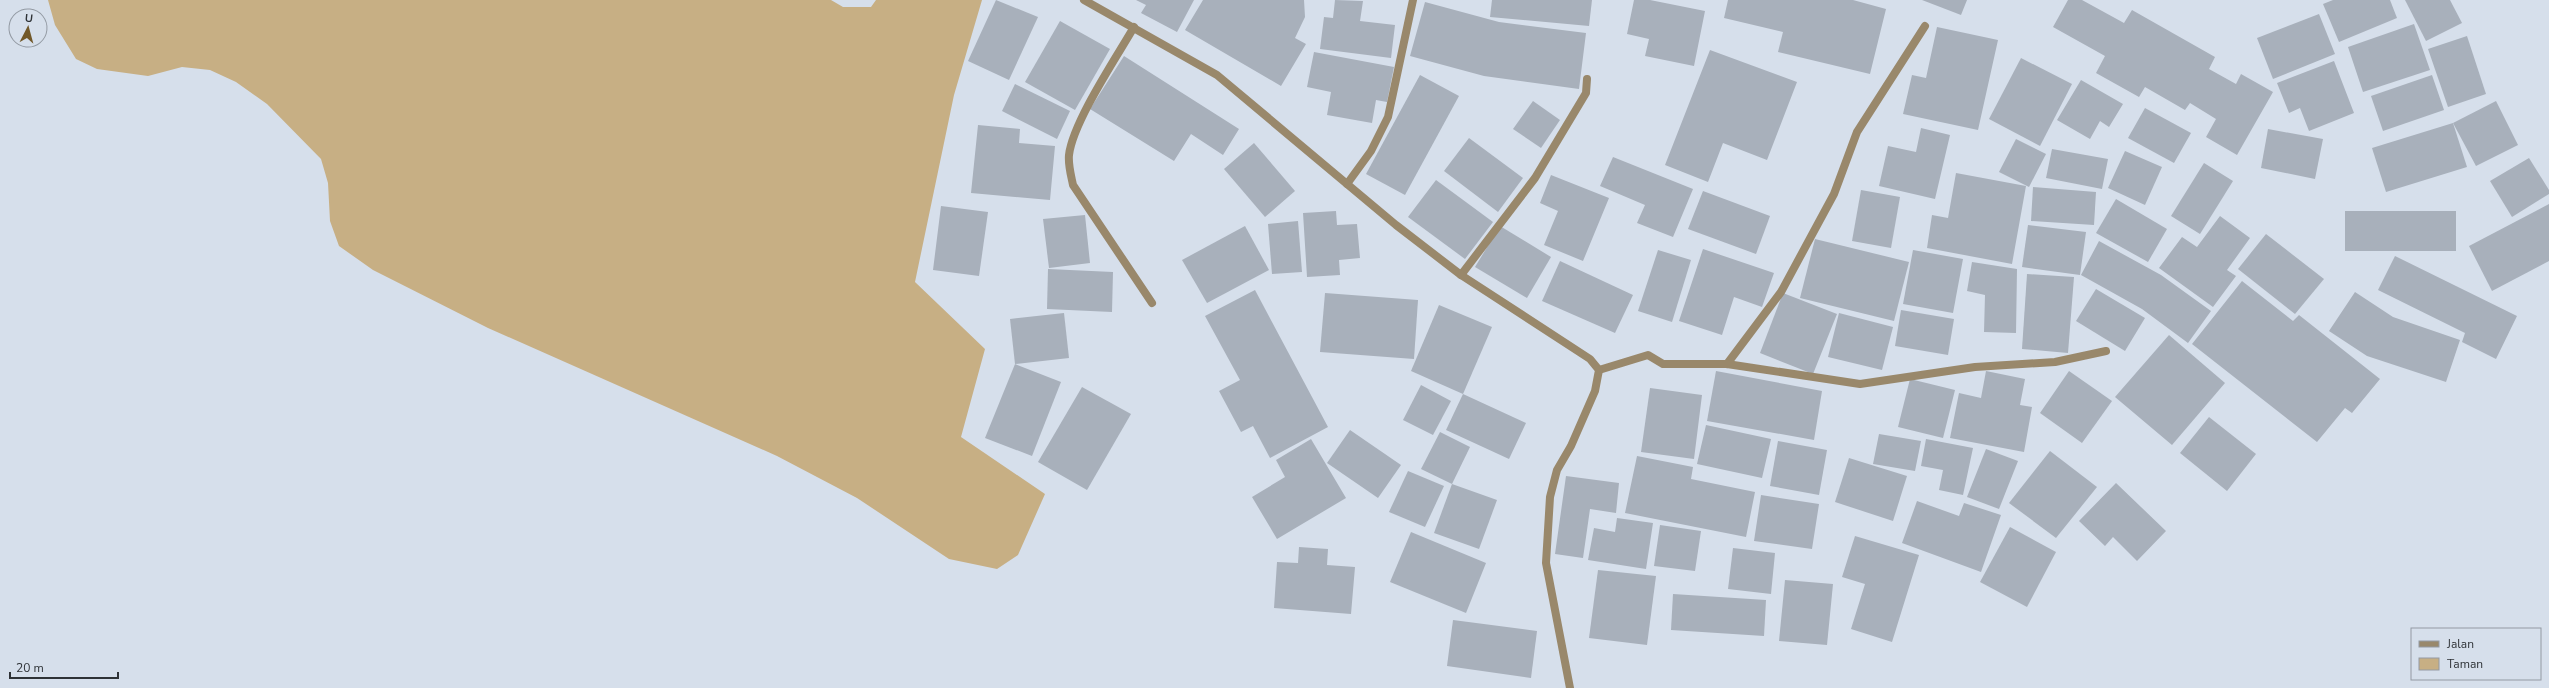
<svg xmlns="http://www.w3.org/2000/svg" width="2549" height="688" viewBox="0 0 2549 688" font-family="'Nunito Sans',sans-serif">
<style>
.green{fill:#c7af84}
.building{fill:#a8b0bb}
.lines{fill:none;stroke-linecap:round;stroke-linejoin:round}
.service{stroke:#99886b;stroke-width:8}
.minor{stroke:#99886b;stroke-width:8}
.tertiary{stroke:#99886b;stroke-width:8}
</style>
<rect width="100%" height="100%" fill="#d6dfeb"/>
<path class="green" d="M48,0H831L843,7H871L876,0H982L954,95L915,282L985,349L961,437L1045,494L1018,555L997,569L949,559L857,498L777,456L488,328L373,270L339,246L330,221L328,183L321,159L267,104L236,82L210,70L182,67L148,76L97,69L76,59L55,25Z"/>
<g class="building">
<path d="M996,0L1038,17L1009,80L968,61Z"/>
<path d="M1136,0H1194L1177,32L1141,13L1146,5Z"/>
<path d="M1203,0H1304L1305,17L1295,38L1306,44L1281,86L1185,30Z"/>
<path d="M1335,0L1363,1L1360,21L1395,25L1391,58L1320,49L1324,17L1333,18Z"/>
<path d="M1492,0H1592L1589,26L1490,17Z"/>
<path d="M1634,0H1650L1705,11L1694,66L1645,56L1649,39L1627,34Z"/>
<path d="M1728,0H1853L1886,9L1870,74L1778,52L1783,32L1724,18Z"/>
<path d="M1922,0H1967L1961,15Z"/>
<path d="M2068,0H2082L2124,23L2132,10L2215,57L2209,69L2236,84L2241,74L2273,92L2237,155L2206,137L2216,119L2190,103L2185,110L2145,87L2139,97L2096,73L2105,56L2053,27Z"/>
<path d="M2333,0H2390L2397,18L2339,42L2323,4Z"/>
<path d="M2405,0H2450L2462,23L2426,41Z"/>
<path d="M1425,2L1499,22L1586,33L1579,89L1484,76L1410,56Z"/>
<path d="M2319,14L2335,54L2273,79L2257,38Z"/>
<path d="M1060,21L1110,49L1075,110L1025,82Z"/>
<path d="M2414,24L2430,70L2363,92L2348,47Z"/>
<path d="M1937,27L1998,40L1978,130L1903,114L1912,75L1926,78Z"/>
<path d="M2467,36L2486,94L2448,107L2428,49Z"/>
<path d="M1710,50L1797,82L1767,160L1723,143L1708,182L1665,165Z"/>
<path d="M1314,52L1394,67L1387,102L1376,100L1372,123L1327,115L1331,92L1307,87Z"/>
<path d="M1124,56L1239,129L1223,155L1191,134L1174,161L1090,109Z"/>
<path d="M2021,58L2072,84L2040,146L1989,119Z"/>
<path d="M2334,61L2354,113L2309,131L2300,108L2289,113L2277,83Z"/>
<path d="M1420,75L1459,96L1405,195L1366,174Z"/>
<path d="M2432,75L2444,110L2383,131L2371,96Z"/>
<path d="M2081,80L2123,104L2109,127L2100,121L2090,139L2057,120Z"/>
<path d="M1015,84L1070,111L1057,139L1002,111Z"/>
<path d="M1533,101L1560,120L1541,148L1513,129Z"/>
<path d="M2496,101L2518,145L2476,166L2453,123Z"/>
<path d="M2145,108L2191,133L2174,163L2128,138Z"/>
<path d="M2453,123L2467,167L2386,192L2372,148Z"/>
<path d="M978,125L1020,129L1019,143L1055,146L1050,200L971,193Z"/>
<path d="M1921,128L1950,135L1935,199L1879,186L1888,146L1916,152Z"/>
<path d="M2268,129L2323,139L2315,179L2261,168Z"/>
<path d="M1469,138L1523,178L1498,212L1444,171Z"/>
<path d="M2016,139L2046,154L2029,187L1999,172Z"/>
<path d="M1254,143L1295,191L1265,217L1224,169Z"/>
<path d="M2052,149L2108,159L2102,189L2046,178Z"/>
<path d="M2125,151L2162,167L2145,205L2108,188Z"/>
<path d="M1613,157L1693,189L1673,237L1637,223L1645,205L1600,186Z"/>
<path d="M2529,158L2549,190V194L2512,217L2490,181Z"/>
<path d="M2204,163L2233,181L2200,234L2171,216Z"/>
<path d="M1956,173L2026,186L2012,264L1927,248L1932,215L1948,218Z"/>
<path d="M1551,175L1609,198L1583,261L1544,245L1558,211L1540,203Z"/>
<path d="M1436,180L1493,222L1465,259L1408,217Z"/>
<path d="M2033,187L2096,192L2094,225L2031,221Z"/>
<path d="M1861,190L1900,197L1891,248L1852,241Z"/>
<path d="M1703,191L1770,216L1756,254L1688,229Z"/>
<path d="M2116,199L2167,229L2148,262L2096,233Z"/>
<path d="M2549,204V261L2492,291L2469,246Z"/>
<path d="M941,206L988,212L979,276L933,270Z"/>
<path d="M1336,211L1337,225L1357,224L1360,258L1339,260L1340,275L1307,277L1303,213Z"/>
<rect x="2345" y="211" width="111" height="40"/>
<path d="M1085,215L1090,263L1049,268L1043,219Z"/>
<path d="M2220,216L2250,238L2227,270L2236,276L2213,307L2159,268L2182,237L2197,247Z"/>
<path d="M1298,221L1302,272L1272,274L1268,224Z"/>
<path d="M2028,225L2086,232L2080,275L2022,267Z"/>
<path d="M1245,226L1269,270L1207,303L1182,260Z"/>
<path d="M1500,226L1551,257L1527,298L1475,267Z"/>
<path d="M2266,234L2324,279L2295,314L2238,269Z"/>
<path d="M1815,239L1909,262L1894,321L1800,298Z"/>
<path d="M2099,241L2161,275L2211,311L2188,343L2142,309L2081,275Z"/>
<path d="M1703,249L1774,273L1762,307L1734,297L1722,335L1679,321Z"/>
<path d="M1658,250L1691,260L1672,322L1638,311Z"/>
<path d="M1913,250L1963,259L1953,313L1903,304Z"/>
<path d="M2395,256L2517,316L2496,359L2462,342L2465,333L2378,290Z"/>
<path d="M1560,261L1633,295L1615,333L1542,301Z"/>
<path d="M1972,262L2017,269L2016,333L1984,332L1985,295L1967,291Z"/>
<path d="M1048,269L1113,272L1112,312L1047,309Z"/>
<path d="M2027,274L2074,277L2068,353L2022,349Z"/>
<path d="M2242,281L2293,321L2299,315L2380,379L2352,413L2345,408L2317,442L2192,344Z"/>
<path d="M2096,289L2145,318L2125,351L2076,321Z"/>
<path d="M1255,290L1328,427L1270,458L1253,426L1241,432L1219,391L1240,380L1205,316Z"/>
<path d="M2355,292L2393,317L2460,340L2446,382L2367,356L2329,331Z"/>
<path d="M1325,293L1418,300L1414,359L1320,352Z"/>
<path d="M1783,293L1837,314L1813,374L1760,353Z"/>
<path d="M1439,305L1492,327L1463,394L1411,371Z"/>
<path d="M1901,310L1954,319L1948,355L1895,346Z"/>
<path d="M1064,313L1069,358L1015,364L1010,319Z"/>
<path d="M1839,313L1893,327L1882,370L1828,357Z"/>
<path d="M2169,335L2225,383L2172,445L2115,397Z"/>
<path d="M1015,364L1061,382L1032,456L985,438Z"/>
<path d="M1716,371L1822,391L1814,440L1707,421Z"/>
<path d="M1986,371L2025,379L2020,405L2032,407L2024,452L1950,438L1959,393L1981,398Z"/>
<path d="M2069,371L2112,401L2082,443L2040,413Z"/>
<path d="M1910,379L1955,390L1943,438L1898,427Z"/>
<path d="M1421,385L1451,401L1433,435L1403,420Z"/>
<path d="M1082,387L1131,414L1087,490L1038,462Z"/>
<path d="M1650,388L1702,395L1694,459L1641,452Z"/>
<path d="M1463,394L1526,423L1509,459L1446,430Z"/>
<path d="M2209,417L2256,454L2227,491L2180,453Z"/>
<path d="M1706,425L1771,439L1762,478L1697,464Z"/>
<path d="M1350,430L1401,465L1378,498L1327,463Z"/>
<path d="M1440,432L1470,447L1452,484L1421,469Z"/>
<path d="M1879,434L1921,441L1915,471L1873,464Z"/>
<path d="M1311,439L1346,498L1277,539L1252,497L1285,477L1276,460Z"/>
<path d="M1926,439L1973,448L1963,495L1939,490L1943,470L1921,466Z"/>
<path d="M1778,441L1827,450L1819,495L1770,486Z"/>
<path d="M1986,449L2018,461L1999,509L1967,497Z"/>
<path d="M2050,451L2097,487L2056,538L2009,503Z"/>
<path d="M1637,456L1693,467L1691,479L1755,492L1746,537L1625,513Z"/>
<path d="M1849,458L1907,476L1893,521L1835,502Z"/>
<path d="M1408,471L1444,486L1425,527L1389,512Z"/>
<path d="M1566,476L1619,483L1616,513L1590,509L1583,558L1555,554Z"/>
<path d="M2116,483L2166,531L2137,561L2113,537L2105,546L2079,521Z"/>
<path d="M1452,484L1497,500L1479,549L1434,533Z"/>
<path d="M1761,495L1819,504L1812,549L1754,541Z"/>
<path d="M1917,501L1959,516L1964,503L2001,515L1981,572L1902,543Z"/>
<path d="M1617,518L1653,523L1646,569L1588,560L1594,528L1615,532Z"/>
<path d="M1660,525L1701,531L1695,571L1654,566Z"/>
<path d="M2010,527L2056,552L2027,607L1980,582Z"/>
<path d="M1411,532L1486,563L1466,613L1390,582Z"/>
<path d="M1855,536L1919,555L1892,642L1851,629L1865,584L1842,577Z"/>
<path d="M1299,547L1328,549L1327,565L1355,567L1351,614L1274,608L1277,562L1298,563Z"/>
<path d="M1733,548L1775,553L1771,594L1728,589Z"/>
<path d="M1598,570L1656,576L1647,645L1589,638Z"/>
<path d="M1785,580L1833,584L1827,645L1779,641Z"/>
<path d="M1673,594L1766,600L1764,636L1671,630Z"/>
<path d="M1453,620L1537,631L1531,678L1447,666Z"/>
</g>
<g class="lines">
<path class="service" d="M1347,184L1371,151L1388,117L1413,0"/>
<g class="minor">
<path d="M1134,27C1116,58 1073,122 1069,155C1068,165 1071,175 1073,185L1152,303"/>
<path d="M1461,275L1535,178L1586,93L1587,79"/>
<path d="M1727,364L1781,292L1834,194L1857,132L1925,26"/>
<path d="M1599,370L1648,355L1663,364H1727L1860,384L1975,367L2055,362L2106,351"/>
</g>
<path class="tertiary" d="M1084,0L1217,75L1396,225L1461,275L1590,359L1599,370L1595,391L1571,446L1557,470L1550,497L1546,563L1570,688"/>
</g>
<rect x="2411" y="628" width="130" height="52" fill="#d6dfeb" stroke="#939aa3"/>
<rect x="2419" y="641" width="20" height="6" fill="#99886b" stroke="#939aa3"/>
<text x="2447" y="648" font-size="12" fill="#2e3236">Jalan</text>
<rect x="2419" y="658" width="20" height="12" fill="#c7af84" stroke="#939aa3"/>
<text x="2447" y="668" font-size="12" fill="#2e3236">Taman</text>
<g transform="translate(28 28) rotate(6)"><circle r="19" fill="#d6dfeb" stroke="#939aa3"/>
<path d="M0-3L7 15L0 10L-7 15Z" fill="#715829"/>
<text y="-6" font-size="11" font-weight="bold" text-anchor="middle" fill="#2e3236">U</text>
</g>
<path d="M10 672v6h108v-6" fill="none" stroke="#2e3236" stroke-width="2"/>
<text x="16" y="672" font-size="12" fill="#2e3236" stroke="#d6dfeb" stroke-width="3" paint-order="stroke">20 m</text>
</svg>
